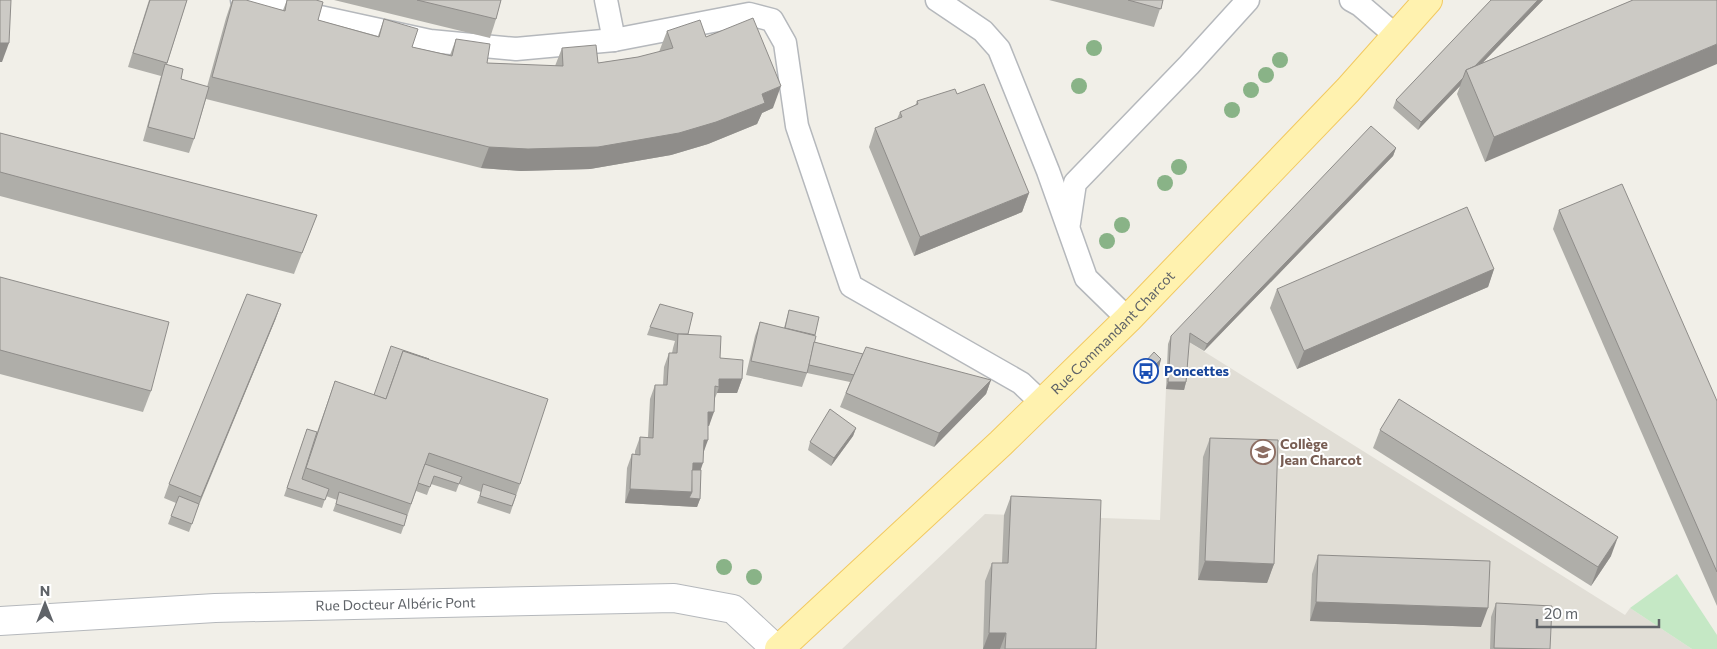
<svg xmlns="http://www.w3.org/2000/svg" width="1717" height="649" viewBox="0 0 1717 649" font-family="Commissioner,sans-serif">
<style>
.education{fill:#e1ded6}
.green{fill:#c5e8c5}
.lines{fill:none;stroke-linecap:round;stroke-linejoin:round}
.service-casing{stroke:#b5b8bc;stroke-width:25}
.minor-casing{stroke:#b5b8bc;stroke-width:30}
.primary-casing{stroke:#f2c960;stroke-width:30}
.service{stroke:#fff;stroke-width:22}
.minor{stroke:#fff;stroke-width:28}
.primary{stroke:#fff2af;stroke-width:28}
.tree{fill:#89b387}
.wall{fill:#afaea9}
.shaded-wall{fill:#8f8d8a}
.building{fill:#cccac5;stroke:#8f8d8a}
.labels{text-anchor:middle;stroke-width:4;stroke-linejoin:round;paint-order:stroke}
.street-label{font-size:14px;fill:#5f6368;stroke:#fff}
.transit-label{font-size:14px;font-weight:bold;fill:#164399;stroke:#fff;text-anchor:start}
.education-label{font-size:14px;font-weight:bold;fill:#785e54;stroke:#fff;text-anchor:start}
</style>
<rect width="100%" height="100%" fill="#f1efe8"/>
<path class="education" d="M1176,334L1625,615L1630,608L1692,649H842L985,514L1160,520L1166,389Z"/>
<path class="green" d="M1677,574L1717,635V649H1692L1630,608Z"/>
<g class="lines">
<defs>
<g id="service">
<path d="M242,0L430,41L516,49L614,40L749,14L772,20L785,43L797,126L851,286L1021,383L1042,403"/>
<path d="M606,0L614,40"/>
<path d="M937,0L983,31L999,49L1048,171L1086,278L1128,319"/>
<path d="M1351,0L1360,5L1395,35"/>
<path d="M1069,223L1075,183L1189,65L1248,0"/>
</g>
<g id="minor">
<path id="s1" d="M0,621L215,608L674,598L733,609L776,649"/>
</g>
<g id="primary">
<path id="s2" d="M779,649L1001,443L1128,319L1348,90L1428,0"/>
</g>
</defs>
<use href="#service" class="service-casing"/>
<use href="#minor" class="minor-casing"/>
<use href="#primary" class="primary-casing"/>
<use href="#service" class="service"/>
<use href="#minor" class="minor"/>
<use href="#primary" class="primary"/>
</g>
<g class="tree">
<circle cx="1094" cy="48" r="8"/>
<circle cx="1280" cy="60" r="8"/>
<circle cx="1266" cy="75" r="8"/>
<circle cx="1079" cy="86" r="8"/>
<circle cx="1251" cy="90" r="8"/>
<circle cx="1232" cy="110" r="8"/>
<circle cx="1179" cy="167" r="8"/>
<circle cx="1165" cy="183" r="8"/>
<circle cx="1122" cy="225" r="8"/>
<circle cx="1107" cy="241" r="8"/>
<circle cx="724" cy="567" r="8"/>
<circle cx="754" cy="577" r="8"/>
</g>
<g class="wall">
<path d="M149,0H187L167,64L181,79L207,87L226,18L232,0L283,10L287,0H316L318,20L378,36L384,19L412,47L450,55L456,39L487,63L555,66L562,48L598,63L638,57L659,52L667,31L706,37L773,108L762,113L757,124L708,144L671,155L590,169L521,171L481,168L206,99L194,139L189,153L143,141L161,76L128,67Z"/>
<path d="M334,0H501L496,19L490,38Z"/>
<path d="M1049,0H1163L1154,27Z"/>
<path d="M1491,0H1543L1482,63L1633,0L1485,162L1457,94L1460,86L1418,130L1393,108L1396,100Z"/>
<path d="M957,94L1029,193L1022,212L914,256L869,147L875,128L897,119L900,112L915,106L917,101Z"/>
<path d="M0,133L317,215L294,274L0,196Z"/>
<path d="M1396,148L1393,156L1204,351L1189,342L1186,382L1184,390L1166,389L1168,344L1171,336Z"/>
<path d="M1559,210L1717,401V606L1553,229Z"/>
<path d="M1494,269L1488,287L1297,369L1270,308L1277,289Z"/>
<path d="M0,277L151,391L143,412L0,374Z"/>
<path d="M789,310L815,336L814,342L863,354L991,380L986,394L934,447L840,407L850,382L807,373L802,387L746,375L755,336L760,322L784,328Z"/>
<path d="M276,318L197,510L189,532L168,524L176,503L164,498L169,484Z"/>
<path d="M650,327L688,334L720,358L742,379L737,393H717L715,398L709,426H708L703,451L701,470L700,499L697,507L625,503L627,468L632,454H635V451L640,437H648L650,399L655,385H663L664,367L669,353H672L673,348L675,341L647,335Z"/>
<path d="M1161,359L1159,367L1142,384L1135,378L1138,370Z"/>
<path d="M335,381L520,484L510,514L477,503L481,492L459,484L456,492L431,484L427,495L416,491L401,534L333,511L337,500L326,496L322,508L284,496L307,429L317,432Z"/>
<path d="M856,428L853,436L831,466L808,450L810,442Z"/>
<path d="M1380,430L1611,556L1591,586L1373,448Z"/>
<path d="M1210,438L1274,564L1267,583L1198,580L1203,457Z"/>
<path d="M1011,496L1096,649H983L985,581L992,563H1002L1004,515Z"/>
<path d="M1318,555L1481,627L1310,621L1312,574Z"/>
<path d="M1496,603L1550,649H1490L1491,617Z"/>
</g>
<g class="shaded-wall">
<path d="M1538,0H1543L1469,77L1468,74Z"/>
<path d="M0,43H9L2,62H0Z"/>
<path d="M1717,44V64L1485,162L1494,137Z"/>
<path d="M1463,78L1460,86L1418,130L1421,122Z"/>
<path d="M781,86L773,108L762,113L757,124L708,144L671,155L590,169L521,171L481,168L489,147L762,94Z"/>
<path d="M1396,148L1393,156L1204,351L1207,344Z"/>
<path d="M1029,193L1022,212L914,256L920,237Z"/>
<path d="M1494,269L1488,287L1297,369L1304,351Z"/>
<path d="M281,304L276,318L196,511L201,497Z"/>
<path d="M1161,359L1159,367L1142,384L1145,376Z"/>
<path d="M719,379H742L737,393H717L719,387Z"/>
<path d="M991,380L986,394L934,447L939,433Z"/>
<path d="M1168,382H1186L1184,390L1166,389Z"/>
<path d="M708,412H714L709,426H703Z"/>
<path d="M856,428L853,436L831,466L834,458Z"/>
<path d="M704,440H708L703,454Z"/>
<path d="M693,463H703L698,477H690Z"/>
<path d="M630,489L692,492L700,499L697,507L625,503Z"/>
<path d="M1618,537L1611,556L1591,586L1598,567Z"/>
<path d="M1205,561L1274,564L1267,583L1198,580Z"/>
<path d="M1316,602L1488,608L1481,627L1310,621Z"/>
<path d="M989,633H1006L1000,649H983Z"/>
</g>
<g class="building">
<path d="M0,0H11L9,43H0Z"/>
<path d="M150,0H187L167,63L133,53Z"/>
<path d="M233,0H246L285,11L287,0H316L323,2L318,20L379,37L384,19L418,29L412,47L452,56L456,39L490,44L487,63L563,66L562,48L596,45L598,63L638,57L673,48L667,31L700,20L706,37L753,18L781,86L762,94L765,103L716,122L679,133L598,147L528,149L489,147L212,77Z"/>
<path d="M417,0H501L496,19Z"/>
<path d="M1128,0H1163L1161,9Z"/>
<path d="M1491,0H1538L1475,66L1466,70L1463,78L1421,122L1396,100Z"/>
<path d="M1633,0H1717V44L1494,137L1466,70Z"/>
<path d="M165,64L183,69L181,79L209,87L194,139L148,127Z"/>
<path d="M984,84L1029,193L920,237L875,128L902,117L900,112L918,104L917,101L955,89L957,94Z"/>
<path d="M1371,126L1396,148L1207,344L1190,333L1186,382H1168L1171,336Z"/>
<path d="M0,133L317,215L302,253L0,172Z"/>
<path d="M1622,184L1717,401V572L1559,210Z"/>
<path d="M1467,207L1494,269L1304,351L1277,289Z"/>
<path d="M0,277L169,322L151,391L0,350Z"/>
<path d="M247,294L281,304L201,497L169,484Z"/>
<path d="M660,304L693,313L688,334H678L650,327Z"/>
<path d="M789,310L819,317L815,335L785,328Z"/>
<path d="M760,322L816,336L807,373L751,361Z"/>
<path d="M678,334L721,336L720,358L743,360L742,379H719V387L715,386L714,412H708V440H704L703,463H693L692,492L630,489L632,454L640,455V437L653,438L655,385H667L669,353H677Z"/>
<path d="M814,342L863,354L854,375L809,365Z"/>
<path d="M391,346L429,359L403,351L386,399L374,395Z"/>
<path d="M866,347L991,380L939,433L846,393Z"/>
<path d="M403,351L548,399L520,484L429,453L411,504L306,468L335,381L386,399Z"/>
<path d="M1154,352L1161,359L1145,376L1138,370Z"/>
<path d="M1399,399L1618,537L1598,567L1380,430Z"/>
<path d="M830,409L856,428L834,458L810,442Z"/>
<path d="M307,429L317,432L302,479L329,489L325,500L287,488Z"/>
<path d="M1210,438L1278,440L1274,564L1205,561Z"/>
<path d="M425,464L462,477L459,484L434,476L430,487L418,483Z"/>
<path d="M692,470H701L700,499L689,498L692,492Z"/>
<path d="M483,484L516,495L512,506L480,496Z"/>
<path d="M339,492L407,515L404,526L336,504Z"/>
<path d="M179,496L199,504L192,524L171,516Z"/>
<path d="M1011,496L1101,500L1096,649H1005L1006,633H989L992,563H1008Z"/>
<path d="M1318,555L1490,561L1488,608L1316,602Z"/>
<path d="M1496,603L1552,606L1550,649L1494,648Z"/>
</g>
<defs>
<symbol id="bus-ring" viewBox="-11 -11 22 22"><circle r="9.5" fill="#fff" stroke="#1a4fb4" stroke-width="1.5"/><path d="M-5-6H5V4H4V6H2V4H-2V6H-4V4H-5ZM-3.5-4V0h7V-4ZM-3.5 1.2v1.5H-2V1.2ZM2 1.2v1.5H3.5V1.2Z" fill="#1a4fb4"/></symbol>
<symbol id="school-ring" viewBox="-11 -11 22 22"><circle r="9.5" fill="#fff" stroke="#8d6e63" stroke-width="1.5"/><path d="M0-5L7-2L0 1L-7-2ZM-4 1L0 2.5L4 1V4Q0 6-4 4Z" fill="#8d6e63"/></symbol>
</defs>
<g fill-rule="evenodd">
<use href="#bus-ring" x="1132" y="357" width="28" height="28"/>
<use href="#school-ring" x="1249" y="438" width="28" height="28"/>
</g>
<g class="labels">
<g class="street-label">
<text dy="5" stroke="none"><textPath href="#s2" startOffset="460">Rue Commandant Charcot</textPath></text>
<text dy="5" stroke="none"><textPath href="#s1" startOffset="396">Rue Docteur Albéric Pont</textPath></text>
</g>
<g class="transit-label">
<text x="1164" y="376">Poncettes</text>
</g>
<g class="education-label">
<text x="1280" y="449">Collège<tspan x="1280" dy="16">Jean Charcot</tspan></text>
</g>
</g>
<g transform="translate(45 604)" stroke="#ffffff" stroke-width="4" paint-order="stroke">
<path d="M0-4L9 19L0 12L-9 19Z" fill="#5f6368"/>
<text y="-8" font-size="14" font-weight="bold" text-anchor="middle" fill="#5f6368">N</text>
</g>
<path d="M1537 619v8h122v-8" fill="none" stroke="#5f6368" stroke-width="2.5"/>
<text x="1544" y="619" font-size="15" fill="#5f6368" stroke="#ffffff" stroke-width="4" paint-order="stroke">20 m</text>
</svg>
